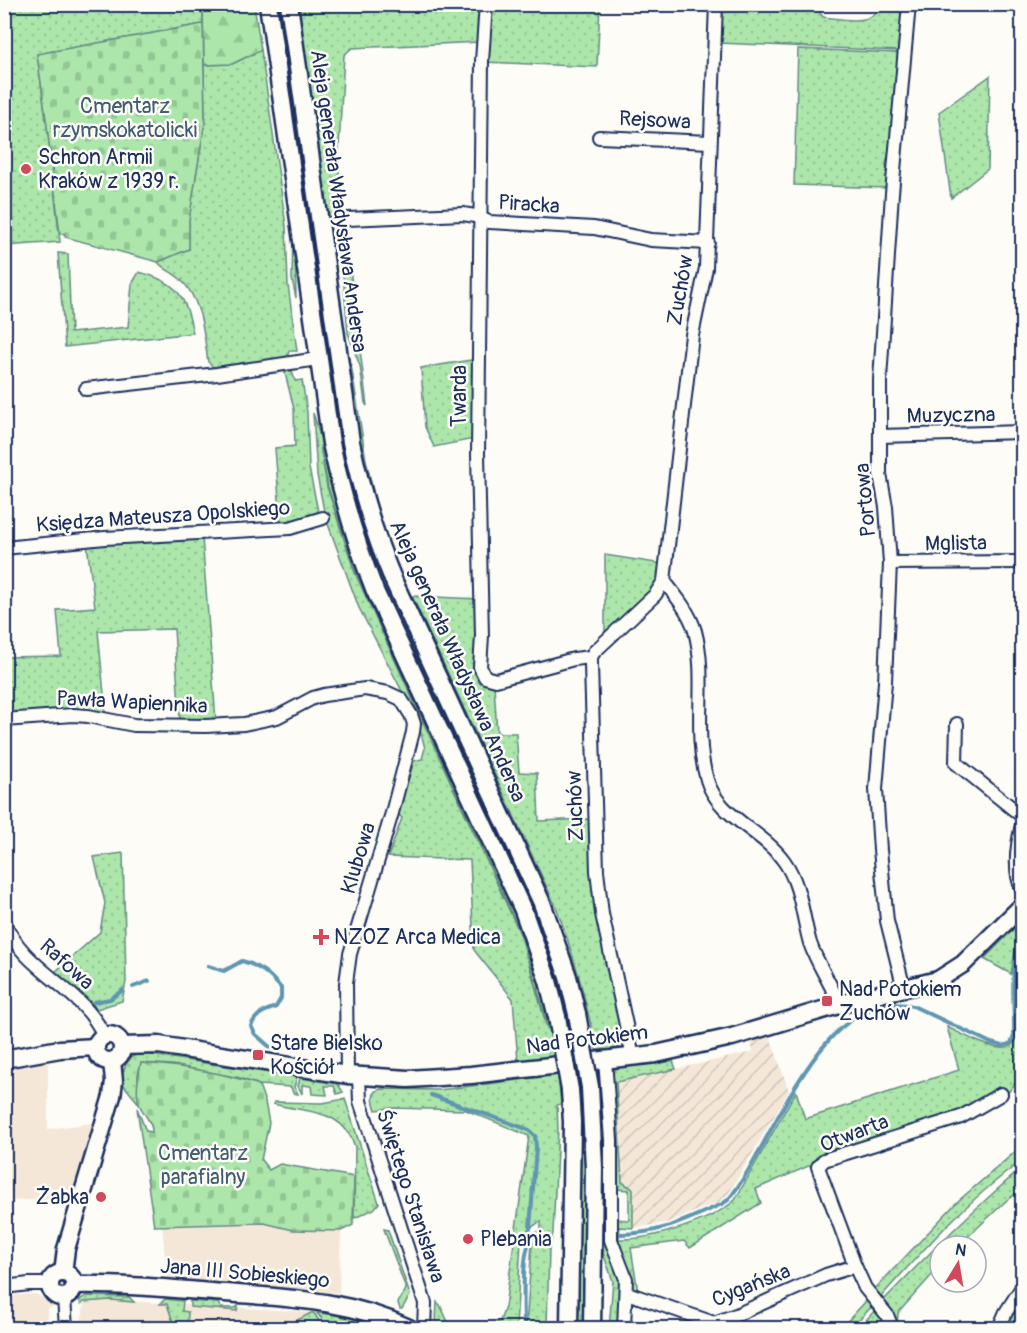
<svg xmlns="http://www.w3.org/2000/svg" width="1027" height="1333" viewBox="0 0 1027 1333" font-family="Pangolin,sans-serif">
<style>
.built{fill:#f4e7d8}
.industrial{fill:url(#industrial-furrows)}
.grass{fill:url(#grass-dots);stroke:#648a84;stroke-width:1.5;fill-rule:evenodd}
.forest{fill:url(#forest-firs);stroke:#648a84;stroke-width:1.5}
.cemetery{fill:url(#cemetery-stones);stroke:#648a84;stroke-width:1.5}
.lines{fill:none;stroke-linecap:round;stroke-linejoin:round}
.stream{stroke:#5e96b1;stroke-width:4}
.street-casing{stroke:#1b2f5e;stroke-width:16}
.secondary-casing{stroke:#1b2f5e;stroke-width:21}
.street{stroke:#fdfcf7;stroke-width:12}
.secondary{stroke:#fdfcf7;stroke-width:16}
.secondary-bridge-casing{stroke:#1b2f5e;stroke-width:21;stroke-linecap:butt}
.secondary-bridge{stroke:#fdfcf7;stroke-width:16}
.poi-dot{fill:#d1495b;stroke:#fdfcf7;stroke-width:2}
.labels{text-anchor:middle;stroke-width:5;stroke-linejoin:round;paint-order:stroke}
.park-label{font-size:21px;fill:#3f5d71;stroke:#fdfcf7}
.street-label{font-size:21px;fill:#1b2f5e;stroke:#fdfcf7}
.poi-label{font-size:21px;fill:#1b2f5e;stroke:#fdfcf7;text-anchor:start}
</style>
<defs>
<pattern id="industrial-furrows" width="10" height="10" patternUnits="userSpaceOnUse" patternTransform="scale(1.5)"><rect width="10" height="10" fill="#f4e7d8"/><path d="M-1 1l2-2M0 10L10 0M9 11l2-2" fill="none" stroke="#d1c6bc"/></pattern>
<pattern id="grass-dots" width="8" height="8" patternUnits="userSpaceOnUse" patternTransform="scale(1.5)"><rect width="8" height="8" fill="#ace6aa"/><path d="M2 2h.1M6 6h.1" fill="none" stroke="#93c695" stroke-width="1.8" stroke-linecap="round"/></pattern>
<pattern id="forest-firs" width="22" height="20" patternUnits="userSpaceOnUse" patternTransform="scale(1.5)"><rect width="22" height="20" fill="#ace6aa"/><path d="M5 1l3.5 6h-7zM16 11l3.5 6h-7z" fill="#93c695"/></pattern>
<pattern id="cemetery-stones" width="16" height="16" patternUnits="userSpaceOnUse" patternTransform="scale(1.5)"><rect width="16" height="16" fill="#ace6aa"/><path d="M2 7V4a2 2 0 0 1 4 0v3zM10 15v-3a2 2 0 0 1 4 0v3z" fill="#93c695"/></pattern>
</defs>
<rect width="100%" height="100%" fill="#fdfcf7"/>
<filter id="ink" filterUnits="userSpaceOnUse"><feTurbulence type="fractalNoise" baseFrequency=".0167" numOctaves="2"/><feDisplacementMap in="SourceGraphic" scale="12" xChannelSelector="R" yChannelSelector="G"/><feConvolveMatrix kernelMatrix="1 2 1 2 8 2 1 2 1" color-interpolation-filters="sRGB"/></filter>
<g filter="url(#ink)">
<g class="built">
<path d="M48,1061V1129L93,1123L70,1198L5,1201V1070Z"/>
<path d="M201,1223H264L293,1230L341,1231L339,1293L167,1278L162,1225Z"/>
<path d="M36,1294L56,1307L47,1308L48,1328H5V1300L10,1299L16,1295Z"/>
<path d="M110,1300L326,1313L372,1324L377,1328H81L84,1302Z"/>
</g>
<path class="industrial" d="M770,1036L789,1091L729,1193L719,1202L666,1223L633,1228V1189L622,1182L616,1082L753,1052L751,1041Z"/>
<g class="grass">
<path d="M776,4L815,6L823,17C842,19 873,27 881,5H905L899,51L719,43L721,39L722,8L719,5Z"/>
<path d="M5,5H203V24L37,54L47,126L60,242L5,246Z"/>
<path d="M259,5H261L291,218L285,186Z"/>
<path d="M276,5H281L311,218L310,219L306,218Z"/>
<path d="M297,5H484L480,42L352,48L344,55L338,165L345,217L330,218L328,215Z"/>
<path d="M489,5H608H600L597,67L484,62Z"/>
<path d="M798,49L899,53L892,140L886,164L889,188L794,185Z"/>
<path d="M261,50L286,226L288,285L297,351H289L287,358L213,367L208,362C204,335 202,299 180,279C173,272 164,270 158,262L189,249V220L205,121L204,65L232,64Z"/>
<path d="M990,76L988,169L951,198L939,112Z"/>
<path d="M344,220L367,406L365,403L360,366L348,333L343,275L333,225Z"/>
<path d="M314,225L348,464L535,904L562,979L574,1036H569L555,981L530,908L372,564L342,465L307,226Z"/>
<path d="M293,231L295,245L296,298L292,279Z"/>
<path d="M58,253L68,254L71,333L128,327L132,284L139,272C178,282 185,295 193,333L65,347Z"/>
<path d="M472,360V392L475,398L474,439L434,447L425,427L421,368Z"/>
<path d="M351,364L366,460L375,499L372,503L362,463L348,373L350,372Z"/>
<path d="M284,369L292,371L295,381L302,380L307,412L309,468L319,516L281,525L275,448L295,446L294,409Z"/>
<path d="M313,413C322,438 325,462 331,487C339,516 349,544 359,572L505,887C524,933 540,979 552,1028L550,1029L554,1057L518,1061L513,999L474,950L470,860L388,857L402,818L398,814L414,761L422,759L425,748L417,720L359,608L325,516L317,475ZM320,445L328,487L356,573L522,936L549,1029L547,1028L521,936L355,573L327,487Z"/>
<path d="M202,537L216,721H180L174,629L98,631L106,715L5,716L4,657L61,656L57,610L95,607L87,544Z"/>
<path d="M605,555L663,564L660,580L651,594L605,635Z"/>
<path d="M412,596L479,599L475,667C478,679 483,680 494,684L497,733H516L519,772L537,773L539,821L591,819L623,1033L621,1034V1045L616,1049L596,1050C587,1002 574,956 557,909Z"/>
<path d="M123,853L126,982L122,1001L97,1009L86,997L55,972L100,932L105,903L94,857Z"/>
<path d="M1022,921V932L1016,944L1011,974L984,959Z"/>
<path d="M947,1027C960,1033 991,1050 1005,1048C1012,1047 1015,1041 1019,1037L1022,1040V1075L1006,1095L960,1114L814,1160L811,1165L756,1189L761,1203L690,1248L684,1241L631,1248L638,1292C623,1285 616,1236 614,1219L629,1220V1190L617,1189L610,1075L616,1068L673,1061L676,1069L616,1082L622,1182L633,1189V1228L620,1227L619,1239C651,1240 711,1222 735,1200L796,1091L805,1119L959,1070Z"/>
<path d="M139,1053L297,1077L294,1087L298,1094L293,1093L291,1087L259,1085L240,1078L172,1065L141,1063L138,1074L139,1104C136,1099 126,1089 124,1085C119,1072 128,1057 139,1053Z"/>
<path d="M558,1075L561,1104L557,1105L558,1129L553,1233L549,1249L547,1326L550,1328H526L532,1244L536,1240L541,1237V1221L525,1232L521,1242L516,1328H486L500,1321L505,1307L529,1136L466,1110L393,1108L376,1110C373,1101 370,1092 381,1089L439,1090Z"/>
<path d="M300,1078L338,1084L343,1092L337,1094L334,1086H325L327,1095L312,1094L311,1086L302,1085V1094L298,1086Z"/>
<path d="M583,1091L587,1128L585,1328H576L580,1128L578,1092Z"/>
<path d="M345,1099L379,1203L374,1209L355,1218L354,1216L355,1147C342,1107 305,1113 273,1104L274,1102L322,1103Z"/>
<path d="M1022,1146V1161C968,1199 922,1251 878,1300L872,1292L957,1202Z"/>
<path d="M1022,1168V1189L1007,1200L958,1246H940V1266L898,1313L897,1327L881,1303C926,1256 972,1210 1022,1168Z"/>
<path d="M605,1227L607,1240L621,1282L620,1328H609L613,1281L603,1253Z"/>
<path d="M384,1229L388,1230L410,1295L402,1309H400L398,1303L406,1289Z"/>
<path d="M86,1296L129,1297L134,1302L110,1300L84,1302L81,1304L79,1300Z"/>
<path d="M869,1298L874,1304L852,1328H841Z"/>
<path d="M165,1299L183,1301L182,1311L188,1312L187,1328H175L167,1304H160Z"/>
<path d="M190,1301L218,1303L221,1308H235L238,1306L237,1311L190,1307Z"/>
<path d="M437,1302L440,1305L451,1328H441L436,1323Z"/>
<path d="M877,1308L887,1323L877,1328H859Z"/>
<path d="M311,1313H314L319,1321L305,1328H282Z"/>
<path d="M317,1313C333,1314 366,1317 377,1328H342L339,1324L332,1321L326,1324Z"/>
</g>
<g class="forest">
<path d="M203,5H254L261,50L232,64L204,65Z"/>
<path d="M1022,1292V1328H1001Z"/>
</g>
<g class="cemetery">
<path d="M203,24L205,121L189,220V249L158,262L65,237V234H60L47,126L37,54Z"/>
<path d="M141,1063C181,1066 221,1072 259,1085L265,1102L269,1123L261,1160L269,1170L280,1164L354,1177L353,1225L341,1231L293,1230L264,1223L154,1226L137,1108L146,1131L152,1132C153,1123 144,1115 140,1106C135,1095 138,1075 141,1063Z"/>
</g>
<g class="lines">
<g class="stream">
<path d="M208,966L224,971L242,961C260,966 269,974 281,988V998L276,1007C264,1011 256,1014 251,1026L255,1034L271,1048"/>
<path d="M133,987L149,981"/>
<path d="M94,1002L110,999L123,990"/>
<path d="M431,1095L527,1129L535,1136L536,1147L529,1241"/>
<path d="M620,1234C661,1234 686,1220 722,1204L728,1200C775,1144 819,986 913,1006L991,1043L1003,1046L1011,1043L1014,1036C1015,1005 1008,967 1022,939"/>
<path d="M524,1328C524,1309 521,1254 531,1239C533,1235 537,1233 542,1231"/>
</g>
<defs>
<g id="street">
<path d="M486,4L482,61L478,454L482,636L480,667L485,677L496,680L574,659L591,657"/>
<path d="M599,137L710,142"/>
<path d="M348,219L463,214L475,216L489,222L594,228L651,240L708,243"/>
<path d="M86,389L217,374L318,359"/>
<path d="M880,436L1022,432"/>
<path d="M4,548L105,538L290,528L323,518"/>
<path d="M890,563L1022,562"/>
<path d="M664,581C676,596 690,613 695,631C708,680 692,731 707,780C718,817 763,831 784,861C801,885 802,915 810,943C817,964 831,983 839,1004"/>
<path d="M4,720L73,715L88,716L134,725L206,726L244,724L277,717L313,698L324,695L365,689L388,693L401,699L411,715L414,724L413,732L392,813L350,954L346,983L347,1075"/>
<path d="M957,724L956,763L1022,816"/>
<path d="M1022,825C1017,845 1013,870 1022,889"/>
<path d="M4,921C23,971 83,988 104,1036"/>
<path d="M904,989L887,921L880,850L876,789L885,682L890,563L886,507L880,474V380L892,193L909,4"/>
<path d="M633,1057L602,914L597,871L591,665V657L594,652L655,595L664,581L692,335L706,268L716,4"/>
<path d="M605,1060L611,1140V1240L626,1279L624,1328"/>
<path d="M359,1076L360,1101L425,1303L424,1328"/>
<path d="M4,1287L29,1284H50"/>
<path d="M627,1293L714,1323L736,1315L826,1275L855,1266"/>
<path d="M64,1297L66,1328"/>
<path d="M892,1328L887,1315L865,1288L855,1266L818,1167L824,1160L961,1117L1001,1094"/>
<path d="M999,1328L1006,1312L1022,1287"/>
</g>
<g id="secondary">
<path d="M268,4L331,443C342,496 355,541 375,591L523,910L548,981L557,1017"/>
<path d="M289,4L351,442C361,491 375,537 395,584L542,903L568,977L577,1014"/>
<circle cx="109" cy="1048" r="13"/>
<path d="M122,1046L159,1045L347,1075L408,1079L471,1075L656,1054L732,1037L859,999L938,980L963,964L1022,906"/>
<path d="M4,1059L60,1049L96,1047"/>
<path d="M590,1087L594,1168L592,1328"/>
<circle cx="62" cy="1285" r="12"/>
<path d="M63,1273L66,1249L112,1096L114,1081L112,1061"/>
<path d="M74,1285C124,1284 175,1289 225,1293C289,1298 350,1300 409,1328"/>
<path d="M569,1328L572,1122L570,1090"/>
</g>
</defs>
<use href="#street" class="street-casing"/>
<use href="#secondary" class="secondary-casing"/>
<use href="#street" class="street"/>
<use href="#secondary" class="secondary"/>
<defs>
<g id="secondary-bridge">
<path d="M577,1014L590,1087"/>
<path d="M557,1017L570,1090"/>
</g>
</defs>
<use href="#secondary-bridge" class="secondary-bridge-casing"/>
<use href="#secondary-bridge" class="secondary-bridge"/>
</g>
</g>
<g class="poi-dot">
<circle cx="26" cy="169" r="6"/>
<path d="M318 928h6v6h6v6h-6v6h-6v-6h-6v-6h6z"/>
<rect x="821" y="995" width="12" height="12" rx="3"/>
<rect x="252" y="1049" width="12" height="12" rx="3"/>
<circle cx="101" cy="1197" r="6"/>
<circle cx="468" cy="1239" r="6"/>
</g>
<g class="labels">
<g class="park-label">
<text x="125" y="113">Cmentarz<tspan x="125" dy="24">rzymskokatolicki</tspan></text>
<text x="203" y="1160">Cmentarz<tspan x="203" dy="24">parafialny</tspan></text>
</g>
<g class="street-label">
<text transform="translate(655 120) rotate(3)" y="7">Rejsowa</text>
<text transform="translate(339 201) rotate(82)" y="7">Aleja generała Władysława Andersa</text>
<text transform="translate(529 204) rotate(4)" y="7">Piracka</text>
<text transform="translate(680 290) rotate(-80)" y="7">Zuchów</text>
<text transform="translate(459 396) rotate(-90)" y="7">Twarda</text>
<text transform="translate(951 415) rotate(-1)" y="7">Muzyczna</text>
<text transform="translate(865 500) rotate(-95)" y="7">Portowa</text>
<text transform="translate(163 516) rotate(-4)" y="7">Księdza Mateusza Opolskiego</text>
<text transform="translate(956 543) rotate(-1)" y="7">Mglista</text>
<text transform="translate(458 661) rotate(66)" y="7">Aleja generała Władysława Andersa</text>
<text transform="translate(132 702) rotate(3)" y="7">Pawła Wapiennika</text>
<text transform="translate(575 806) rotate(-92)" y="7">Zuchów</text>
<text transform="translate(358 858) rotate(-73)" y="7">Klubowa</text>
<text transform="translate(67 964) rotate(42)" y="7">Rafowa</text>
<text transform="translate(587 1039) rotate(-7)" y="7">Nad Potokiem</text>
<text transform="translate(854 1133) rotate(-21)" y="7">Otwarta</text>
<text transform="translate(411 1196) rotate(72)" y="7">Świętego Stanisława</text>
<text transform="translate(245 1273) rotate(5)" y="7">Jana III Sobieskiego</text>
<text transform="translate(751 1285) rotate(-22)" y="7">Cygańska</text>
</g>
<g class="poi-label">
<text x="38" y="164">Schron Armii<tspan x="38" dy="24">Kraków z 1939 r.</tspan></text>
<text x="334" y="944">NZOZ Arca Medica</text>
<text x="839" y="996">Nad Potokiem<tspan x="839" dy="24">Zuchów</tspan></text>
<text x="270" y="1050">Stare Bielsko<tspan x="270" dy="24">Kościół</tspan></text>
<text x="89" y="1204" text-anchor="end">Żabka</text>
<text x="480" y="1246">Plebania</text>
</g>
</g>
<rect width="1027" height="1333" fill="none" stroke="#fdfcf7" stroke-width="24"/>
<rect x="12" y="12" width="1003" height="1309" fill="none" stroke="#1b2f5e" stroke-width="2" filter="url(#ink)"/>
<g transform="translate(958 1264) rotate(11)"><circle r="28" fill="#fdfcf7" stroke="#a3aaba" stroke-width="1.5"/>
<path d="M0-4.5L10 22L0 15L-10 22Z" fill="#d1495b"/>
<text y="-9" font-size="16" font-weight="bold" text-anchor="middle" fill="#1b2f5e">N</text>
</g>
</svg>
